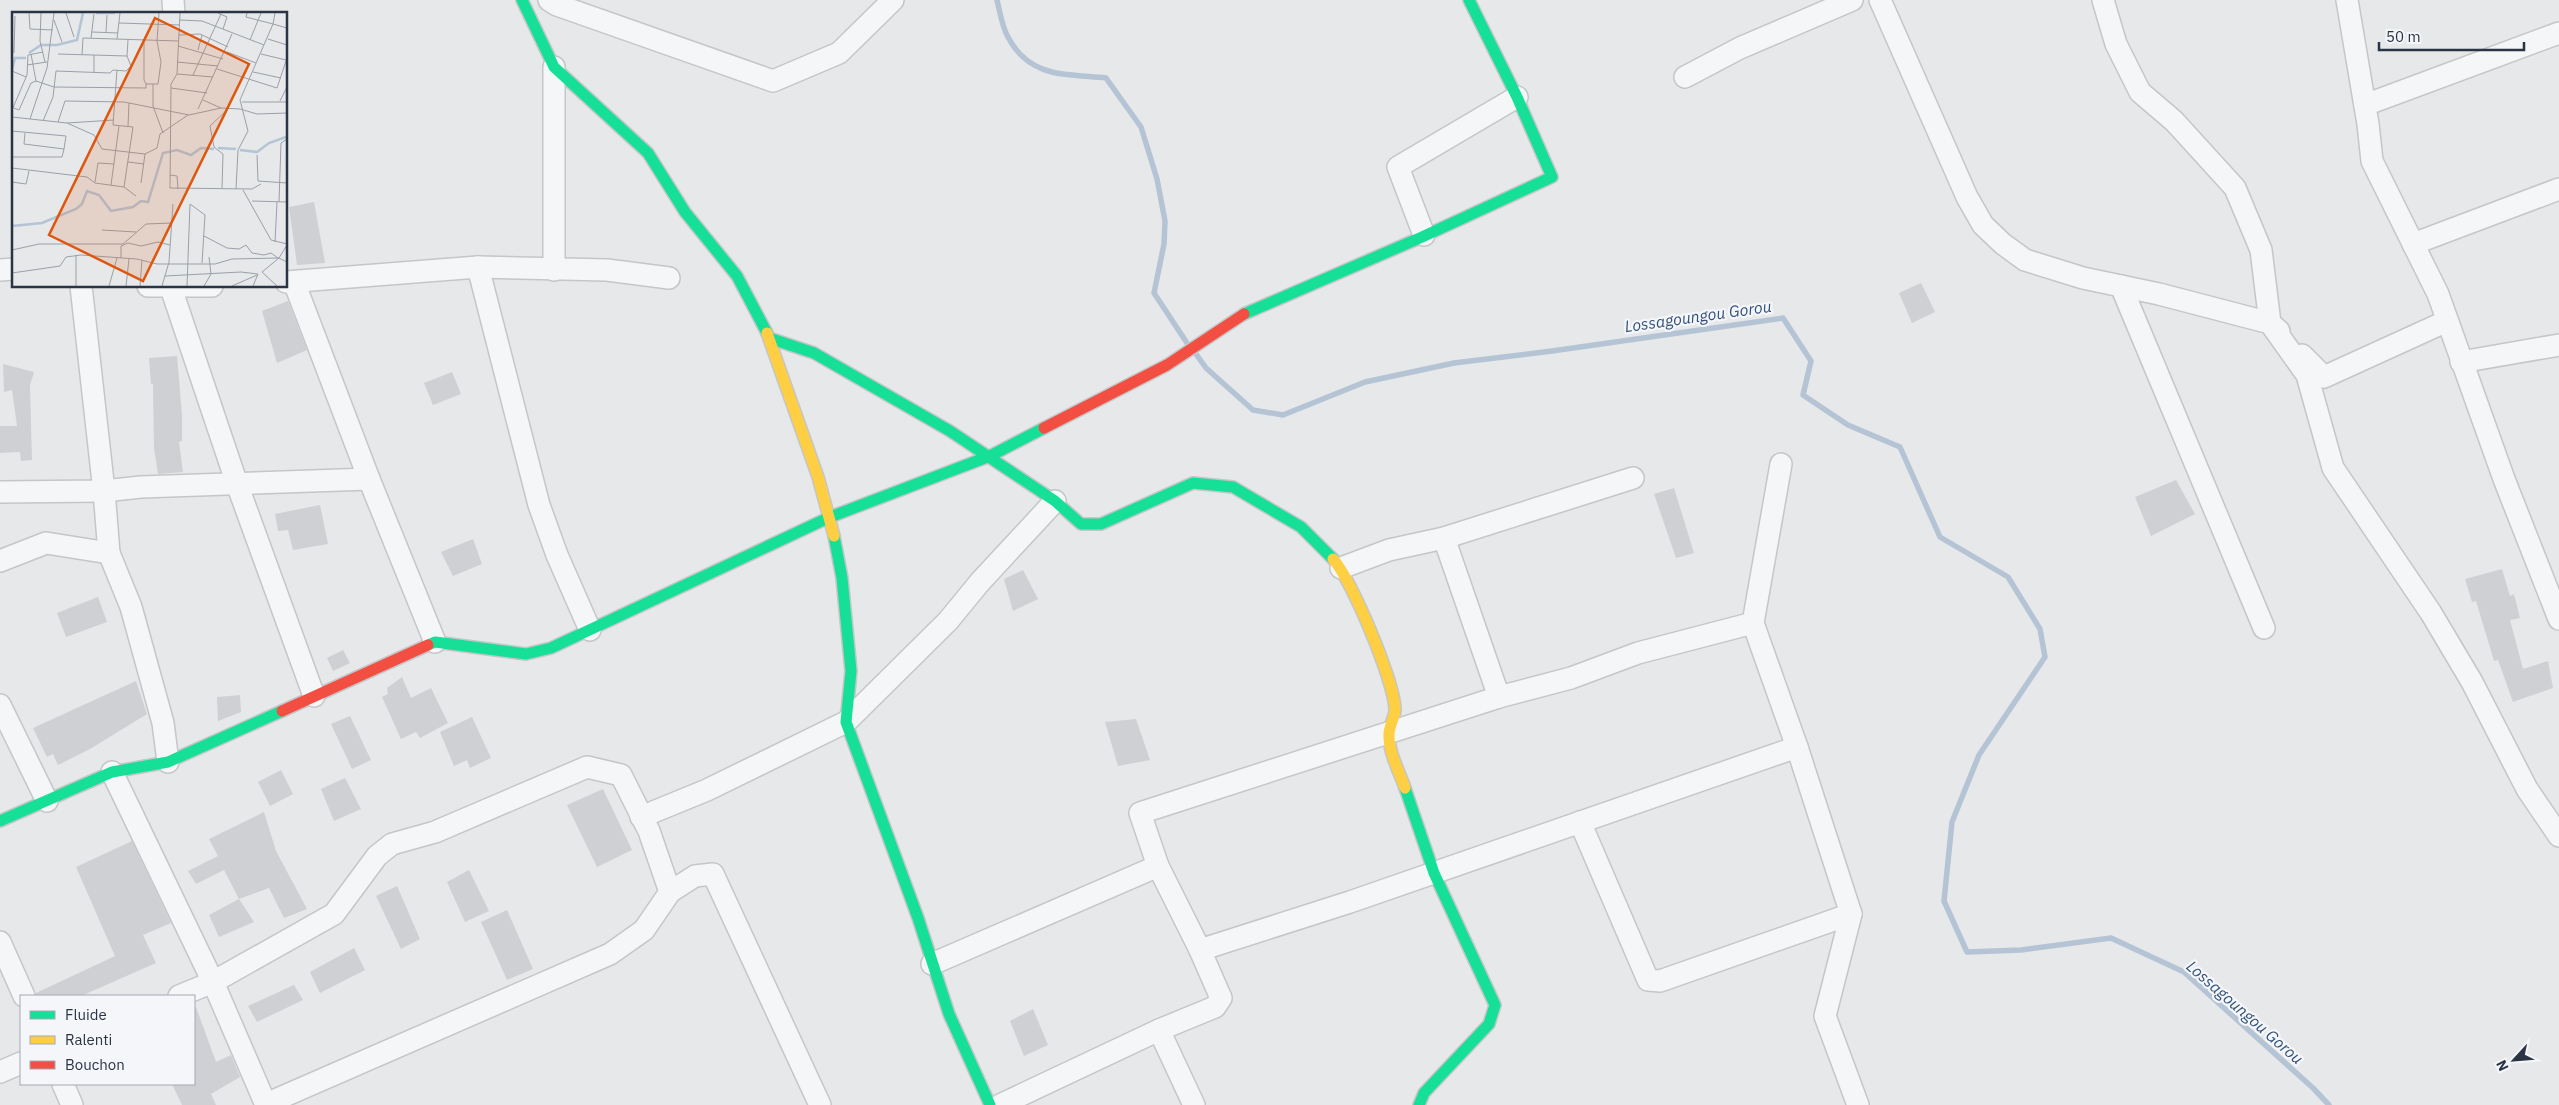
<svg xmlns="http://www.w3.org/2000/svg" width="2559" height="1105" viewBox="0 0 2559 1105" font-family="'IBM Plex Sans',sans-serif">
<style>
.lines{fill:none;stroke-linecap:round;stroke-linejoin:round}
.stream{stroke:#b4c4d5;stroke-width:5.5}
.building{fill:#ced0d3}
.street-casing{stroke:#c4c6c8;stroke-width:24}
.fast-casing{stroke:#c4c6c8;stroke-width:14}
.slow-casing{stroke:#c4c6c8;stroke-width:14}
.jam-casing{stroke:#c4c6c8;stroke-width:14}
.street{stroke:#f5f6f7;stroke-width:21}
.fast{stroke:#16e098;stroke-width:11}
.slow{stroke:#ffcf43;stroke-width:11}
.jam{stroke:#f24e42;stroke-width:11}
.labels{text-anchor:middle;stroke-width:4.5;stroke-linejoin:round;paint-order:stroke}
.water-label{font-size:16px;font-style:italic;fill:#34527a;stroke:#f4f6f9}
.inset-river{fill:none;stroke:#b4c4d5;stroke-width:2.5}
.inset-road{fill:none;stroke:#9ba0a8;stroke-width:1}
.view{fill:#df570f;fill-opacity:0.15;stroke:#df570f;stroke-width:2.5}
.inset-edge{fill:none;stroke:#2b3445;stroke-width:2.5}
</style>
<rect width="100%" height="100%" fill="#e6e8ea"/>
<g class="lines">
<g class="stream">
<path d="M997,0C1000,12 1002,27 1008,37C1029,78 1066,74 1106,78L1141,127L1157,179L1165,221L1164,244L1154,293L1187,343"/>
<path d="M1196,354L1206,368L1253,410L1283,415L1365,382L1454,363L1552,351L1783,318L1811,361L1803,395L1848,425L1900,447L1940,537L2008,577L2040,629L2045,657L1979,755L1952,822L1944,901L1967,952L2021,950L2111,938L2184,972L2313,1088L2329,1105"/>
</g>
</g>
<g class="building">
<path d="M314,202L325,263L297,265L289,207Z"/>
<path d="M1921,283L1935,312L1912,323L1899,293Z"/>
<path d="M288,301L307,350L277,363L262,311Z"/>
<path d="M177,356L182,415V441L179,442L183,472L158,474L154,448L153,384H151L149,358Z"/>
<path d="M3,364L34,372L30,385L32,460L21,461L20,452L0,453V426H17L12,390L4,392Z"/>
<path d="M452,372L461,394L433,405L424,383Z"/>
<path d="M2176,480L2195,514L2151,536L2135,497Z"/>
<path d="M1674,488L1694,553L1676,558L1654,494Z"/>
<path d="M320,505L328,544L293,550L288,530L278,531L275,514Z"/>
<path d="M473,539L482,564L453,576L441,552Z"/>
<path d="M2502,569L2510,596L2514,594L2520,618L2510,620L2523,669L2548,661L2553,688L2513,702L2498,660L2494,661L2476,601L2472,602L2465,579Z"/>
<path d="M1023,570L1038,599L1013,611L1004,579Z"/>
<path d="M98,597L107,622L66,637L57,613Z"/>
<path d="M343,650L350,663L333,671L327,658Z"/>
<path d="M402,677L411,698L431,688L448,723L420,738L416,732L401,739L382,697L388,694L387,688Z"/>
<path d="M136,681L147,714L90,749L58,765L53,754L47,757L33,728Z"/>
<path d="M240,695L241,712L218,721L217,697Z"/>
<path d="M350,716L371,760L352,769L331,724Z"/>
<path d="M472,717L491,758L470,768L467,760L454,766L440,732Z"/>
<path d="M1136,719L1150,760L1118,766L1105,722Z"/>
<path d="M281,770L293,794L270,806L258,782Z"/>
<path d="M345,778L361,809L334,821L321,789Z"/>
<path d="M603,789L632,850L597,867L567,805Z"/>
<path d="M264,812L276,851L307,909L284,918L269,888L239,899L224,870L196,884L188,871L218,856L209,839Z"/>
<path d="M132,841L171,923L143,935L156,963L81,996H36V993L115,956L76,867Z"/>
<path d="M469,870L489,911L465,922L447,882Z"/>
<path d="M397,886L420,939L401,949L376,896Z"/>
<path d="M239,899L254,922L219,937L209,915Z"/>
<path d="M507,910L533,969L507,980L481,922Z"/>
<path d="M354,948L365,970L320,993L310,972Z"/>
<path d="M294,985L303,1000L257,1022L248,1006Z"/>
<path d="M194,1007H196L216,1062L231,1055L240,1077L211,1094L216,1105H182L172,1084H194Z"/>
<path d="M1033,1009L1048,1045L1024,1056L1010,1021Z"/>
</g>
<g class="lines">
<defs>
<g id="street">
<path d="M173,0L174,14"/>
<path d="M549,0L557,5L773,81L839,53L893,0"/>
<path d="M1880,0L1967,197L1983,225L2003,244L2025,260L2083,278L2159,294L2270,323L2307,375L2333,468L2431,613L2472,682L2527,789L2559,836"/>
<path d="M2103,0L2116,44L2140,92L2174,121L2235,188L2261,250L2270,323L2279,331"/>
<path d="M2347,0L2368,124L2372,161L2438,294L2504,479L2559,619"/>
<path d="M554,67V270"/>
<path d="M1685,77L1740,48L1852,0"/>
<path d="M2365,105L2559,33"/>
<path d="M1424,235L1398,167L1517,97"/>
<path d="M2413,244L2559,189"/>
<path d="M478,267L539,505L557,555L590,630"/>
<path d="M0,270L14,269"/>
<path d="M286,282L478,267L607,270L669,278"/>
<path d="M294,282L369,479L435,642"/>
<path d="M81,286L104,491L109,553L131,607L163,723L168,762"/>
<path d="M148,286H212"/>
<path d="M2121,286L2264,628"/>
<path d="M171,288L237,484L314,696"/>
<path d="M2302,355L2324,377L2447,321"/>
<path d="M2461,362L2559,345"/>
<path d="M1781,464L1753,623L1797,747L1851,914L1825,1016L1858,1105"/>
<path d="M0,492L104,491L141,487L369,479"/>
<path d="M1444,538L1499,697"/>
<path d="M0,561L46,543L109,553"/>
<path d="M1341,568L1389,550L1444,538L1633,478"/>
<path d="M0,705L47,801"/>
<path d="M112,772L213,982L266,1105"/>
<path d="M641,817L707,790L846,722L948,621L980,582L1055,501"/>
<path d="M1580,822L1648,980L1660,981L1851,914"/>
<path d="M670,892L695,876L713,874L820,1105"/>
<path d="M0,942L24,996"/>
<path d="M1200,950L1350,902L1797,747"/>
<path d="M932,964L1158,866"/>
<path d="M179,996L213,982L334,914L377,856L392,844L435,832L587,767L621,775L649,831L670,892L644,930L610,954L266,1104"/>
<path d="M1159,1030L1194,1105"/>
<path d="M0,1072L21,1063"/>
<path d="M63,1084L72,1105"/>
<path d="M1000,1105L1159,1030L1215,1007L1221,998L1200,950L1158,866L1140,813L1499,697L1571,678L1638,653L1753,623"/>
</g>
<g id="fast">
<path d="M522,0L554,67L648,153L685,212L737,276L767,333"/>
<path d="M1244,314L1422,237L1552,177L1517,97L1469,0"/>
<path d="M769,338L814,353L950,431L1055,501L1081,524H1101L1193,483L1233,487L1301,527L1333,559"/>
<path d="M834,536L842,578L851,671L846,722L918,918L949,1014L990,1105"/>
<path d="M428,645L435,642L526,654L551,648L830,517L990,456L1044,428"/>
<path d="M1405,788L1434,873L1495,1005L1489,1024L1424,1093L1419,1105"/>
<path d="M0,821L112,772L168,762L282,711"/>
</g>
<g id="slow">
<path d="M767,333L818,477L834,536"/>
<path d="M1333,559C1351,578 1396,685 1395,711C1394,718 1390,725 1389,733C1388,751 1399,771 1405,788"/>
</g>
<g id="jam">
<path d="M1044,428L1167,365L1244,314"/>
<path d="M282,711L428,645"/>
</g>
</defs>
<use href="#street" class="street-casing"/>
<use href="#fast" class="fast-casing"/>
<use href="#slow" class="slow-casing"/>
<use href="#jam" class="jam-casing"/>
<use href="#street" class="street"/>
<use href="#fast" class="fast"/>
<use href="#slow" class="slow"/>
<use href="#jam" class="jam"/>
</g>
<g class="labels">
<g class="water-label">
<text transform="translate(1698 316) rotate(-8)" y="6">Lossagoungou Gorou</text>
<text transform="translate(2245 1012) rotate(41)" y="6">Lossagoungou Gorou</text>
</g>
</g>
<g transform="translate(12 12)">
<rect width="275" height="275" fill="#e6e8ea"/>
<path class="inset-river" d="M84,1H103M17,41L29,33H45L65,28L71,1M0,58L3,46H14M206,136L224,137M228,138L245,140L257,131L274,125M0,214L30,211L64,197L70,192L75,179L87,183L99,199L121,195L129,189L136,190L151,141L165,138L179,143L189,136L202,137"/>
<path class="inset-road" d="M17,1L18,17L41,18M29,1L28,29L33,50M54,1L62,25M168,1L165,62L159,72L158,176L240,177L249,172M206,1L215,5L211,17M235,1L234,5L261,12L263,1M42,8L50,30M168,8L190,9L252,33M107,11L168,13M80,20L106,21M94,20L95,3M167,23L188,22L216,35M79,26L82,2M105,27L108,1M256,27L275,33M238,28L249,1M132,29V68L134,72H146L149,50L145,29L147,1M166,34L211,47M186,38L190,23M215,40L244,51M2,41L3,4M19,42L24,69L42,75L134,76V72M46,42L115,44L116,28M249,42L274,48M70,43L71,26L167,29M82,43V60M165,50L206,54M15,53L35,50M205,57L265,76L275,46M105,58L101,113L121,115L112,175M0,59L14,65M241,60L269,66M165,62L201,65M181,63L209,2M141,72V94L151,121M159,76L195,81M191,88L209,96M268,89L275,75M230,90H275M2,96L7,98L19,71L24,69M186,97L220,22M0,98L15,63L16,43L31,40M0,105L55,111L102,108M18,107L35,56L42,1M31,109L41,85L44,59L98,61L101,58L114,59L119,54L115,44M46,110L53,89L112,90L177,103L209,96L228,97L245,102L275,101M55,111L82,123L90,137L133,142L145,136L148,122L176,103M116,114L117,91M0,119L54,124L52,137L12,132L13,121M245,143L246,169L275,171M0,145H50L52,137M116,150L132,152M0,156L75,165L83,171L112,175L124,184M158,163L165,164L166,177M0,170L14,172L17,159M83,170L86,151L102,152M129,171L133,142M99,173L107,114M210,176L211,142L202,135L198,114L216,97M224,177L226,138L236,119L228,88L261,12L275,16M231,178L259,228L275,232M240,189L275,190M267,190L269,131L275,127M90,218L124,220M192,224L215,236L227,237L234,233L240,241L252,243L259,241L266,246M263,230L265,190M0,238L27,232H111L134,212L160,211M109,246V234L116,231L129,234L146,230L158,233M267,246L275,233M0,261L48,254L54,245L69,243L125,247L145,252H203L220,247L267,246M153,264L229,260L246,262L241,274M64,274V243M97,274L105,246M114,274L117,247M128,274L130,248M150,274L157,250L161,192M175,274L178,192L193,203L190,251M192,274L199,262L197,245M220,274L245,263M265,274L250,260L267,246L275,250"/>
<path class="view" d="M143,6L237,52L131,269L37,223Z"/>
<rect width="275" height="275" class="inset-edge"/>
</g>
<rect x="20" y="995" width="175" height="90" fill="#f4f6f9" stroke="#a4a8b1"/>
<rect x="30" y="1011" width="25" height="8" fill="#16e098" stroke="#a4a8b1"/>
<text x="65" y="1020" font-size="15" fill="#2b3445">Fluide</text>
<rect x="30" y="1036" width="25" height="8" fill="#ffcf43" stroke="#a4a8b1"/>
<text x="65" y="1045" font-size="15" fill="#2b3445">Ralenti</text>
<rect x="30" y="1061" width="25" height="8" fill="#f24e42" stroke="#a4a8b1"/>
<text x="65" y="1070" font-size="15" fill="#2b3445">Bouchon</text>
<g transform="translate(2514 1060) rotate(244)" stroke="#f4f6f9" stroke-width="4" paint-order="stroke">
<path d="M0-4L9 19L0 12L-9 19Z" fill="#2b3445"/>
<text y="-8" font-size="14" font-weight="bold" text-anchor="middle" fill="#2b3445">N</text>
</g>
<path d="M2379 42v8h145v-8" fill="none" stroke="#2b3445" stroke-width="2.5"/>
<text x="2386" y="42" font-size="15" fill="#2b3445" stroke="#f4f6f9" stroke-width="4" paint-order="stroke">50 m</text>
</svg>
